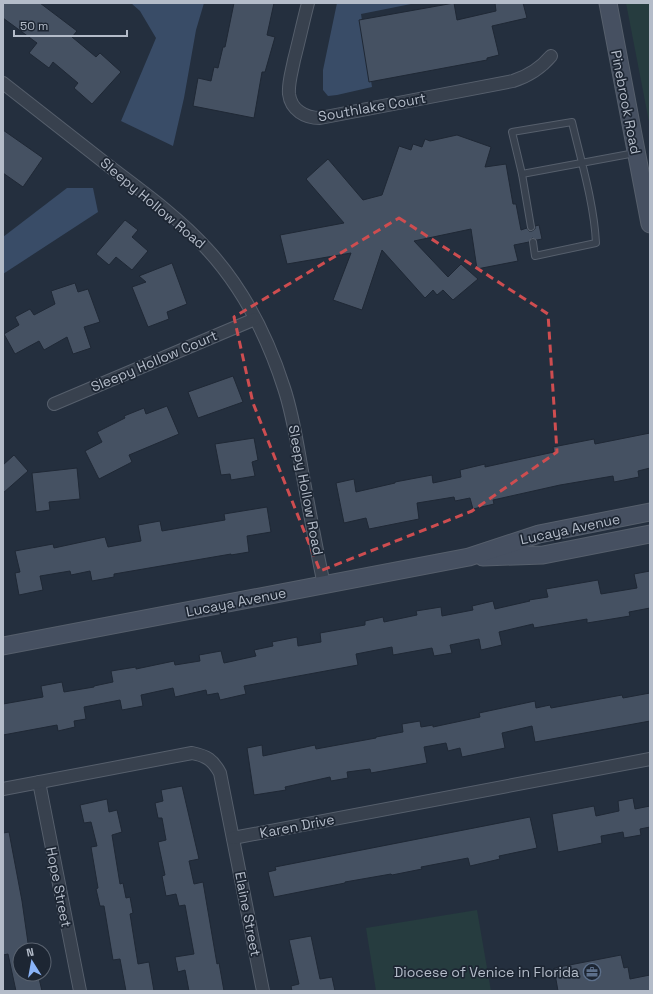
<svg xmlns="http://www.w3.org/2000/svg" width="653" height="994" viewBox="0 0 653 994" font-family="'Space Grotesk',sans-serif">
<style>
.green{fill:#263c3f}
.water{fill:#394c67}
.building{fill:#455162;stroke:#1f2835}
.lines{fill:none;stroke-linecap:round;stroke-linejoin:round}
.lane-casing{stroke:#565f6c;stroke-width:8}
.street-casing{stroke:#565f6c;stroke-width:14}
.secondary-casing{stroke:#565f6c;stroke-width:19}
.lane{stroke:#38414e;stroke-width:6}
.street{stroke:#38414e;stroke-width:12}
.secondary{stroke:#465061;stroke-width:17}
.marked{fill:none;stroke:#ce4d50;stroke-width:3;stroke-dasharray:8 5;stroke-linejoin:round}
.labels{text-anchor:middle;stroke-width:3.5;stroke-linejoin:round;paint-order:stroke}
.street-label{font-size:14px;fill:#b4bcc9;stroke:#1d2633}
.poi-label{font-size:14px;fill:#b4bcc9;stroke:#1d2633;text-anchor:end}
</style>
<rect width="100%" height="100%" fill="#242f3e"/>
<g class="green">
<path d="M626,3H650V127Z"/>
<path d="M477,910L491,991H376L366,928Z"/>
</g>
<g class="water">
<path d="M131,3H204L196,30L184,98L173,146L121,121L156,38L140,11Z"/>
<path d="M337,3H416L361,14L372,87L337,95L328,96L323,90V70Z"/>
<path d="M67,188H93L98,212L3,274V237Z"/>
</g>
<g class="building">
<path d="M3,3H40L77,31L72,37L96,57L100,53L121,72L92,104L74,88L78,83L53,62L49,68L29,53L37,43L3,18Z"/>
<path d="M234,3H274L267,35L275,37L265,72H262L254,118L193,106L198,78L211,81L214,67L218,68L223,47H225Z"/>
<path d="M454,3L457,20L496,11L495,3H523L527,18L492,26L499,55L487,58V60L369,82L359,20Z"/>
<path d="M3,130L43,158L23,187L3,173Z"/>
<path d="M457,135L491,147L485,167L506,164L513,204H516L521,230L527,228L529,231H532L535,229V226L539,225L542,239L537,240L532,238L529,242L514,245L518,261L477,269L471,229L414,241L448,277L461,264L478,279L453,300L443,290L437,295L433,290L425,298L382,250L362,310L333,300L351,253L287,264L280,235L344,223L306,179L328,159L363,200L382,195L399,146L411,150L413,144L422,147L425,139L430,141Z"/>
<path d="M125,220L138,230L132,237L148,251L132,270L116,257L109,265L96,254Z"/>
<path d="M172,263L187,304L167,312L169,319L148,327L132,287L146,282L139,276Z"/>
<path d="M75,283L78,292L88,289L100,322L84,327L91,348L73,354L67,337L44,350L39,341L15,354L4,334L19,325L15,317L30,309L34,315L55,304L51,291Z"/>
<path d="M233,376L243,402L198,418L188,392Z"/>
<path d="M167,406L179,434L129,455L132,462L99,479L85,451L102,442L97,432L125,418L124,416L144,408L146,414Z"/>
<path d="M650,433V468L638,471L639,477L614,482L613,476L560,485L493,500L494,504L473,509L470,498L455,501L454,497L417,503L419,519L369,529L366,518L344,523L336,483L354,479L356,492L395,483V482L432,475L433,483L461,477L460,470L485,464V467L554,452L553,447L594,439L595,444Z"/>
<path d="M254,438L258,460L252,462L255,476L231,480L230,474L221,475L215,444Z"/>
<path d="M14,455L28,471L3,493V465Z"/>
<path d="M77,468L80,499L49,502L50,510L36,512L32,473Z"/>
<path d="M267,507L271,532L247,536L249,552L231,555V554L114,574V577L92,581L90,571L71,575L70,571L40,576L43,590L19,595L15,573L20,572L15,551L53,544L54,548L105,537L108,547L141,541L138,525L160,521L162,531L225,520L224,514Z"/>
<path d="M650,571V608L629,612L630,616L587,623V619L534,628L533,624L499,632L502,645L481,650L479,639L450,645L452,653L434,656L432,648L393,655L392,647L356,654L358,665L244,686L246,694L220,700L218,693L207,695L206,690L175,697L173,688L141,695L143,706L122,710L120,700L84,707L86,719L74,721L75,727L58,731L57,725L3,735V704L43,697L41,686L62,682L64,692L94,687V686L113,682L111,671L136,667V669L174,661L175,665L200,661L199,655L221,651L224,663L256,656L254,650L273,646L272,642L297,637L298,646L321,642L320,633L365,625V621L383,617L384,622L417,615L416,611L441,607L442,616L473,610L472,606L493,601L495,609L530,601L529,600L548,597L546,589L598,580L601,594L637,588L634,574Z"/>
<path d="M650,693V721L535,742L532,726L502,733L505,748L462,757L460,748L448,751L446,743L424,747L427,763L371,773L370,769L347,772L348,778L331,781L330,777L285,787L286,790L254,795L247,748L262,745L263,756L315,745L316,749L376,738V737L403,732L402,724L420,721L421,727L433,725V727L480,717L479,713L535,701L536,708L550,705L551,708L622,695L623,698Z"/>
<path d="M182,786L199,859L189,861L194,884L203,882L217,964L219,963L224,991H189L185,970L178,972L175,957L194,954L185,905L179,906L176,894L166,896L162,876L165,875L158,842L166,840L162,818H158L155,803L163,801L161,790Z"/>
<path d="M633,798L635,809L650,806V827L640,829L641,835L624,838L623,832L601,836L602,843L558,852L552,814L594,806L596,816L619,811L618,801Z"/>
<path d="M107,799L109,812L117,810L122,832L112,835L120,884L123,883L126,898L130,897L133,913L130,914L138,964L149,962L154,991H126L120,959L113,960L104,906H100L96,889L98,888L91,847L97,846L91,822L84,823L80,805Z"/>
<path d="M530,817L537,848L499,856L500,859L470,866L468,858L421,867L422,869L392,875L391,874L345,882V883L274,897L268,872L276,870L275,867Z"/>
<path d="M9,832L22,901L29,950H20V974H38L42,991H16L8,954L3,955V833Z"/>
<path d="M311,936L320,979L332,977L335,991H292L291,986L299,984L289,940Z"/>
<path d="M621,955L624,968L628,967L630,979L650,975V991H558L554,968Z"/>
</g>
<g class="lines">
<defs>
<g id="lane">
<path d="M522,174L531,227"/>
<path d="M533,242L535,256L596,243C594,203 581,161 572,122L512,132L522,174L635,153"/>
</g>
<g id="street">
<path d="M308,3C303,22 299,41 294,60C292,71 288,83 289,94C291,110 305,118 320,118L513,81C529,76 540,69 551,56"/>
<path d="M3,83C40,112 77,141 114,170C146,194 180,219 207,249C243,288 268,338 284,388C293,415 297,443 302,471C309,509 316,547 324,585"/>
<path d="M54,404L255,319"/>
<path d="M39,782L80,991"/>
<path d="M3,789L192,753C207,756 213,760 220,773L263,991"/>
<path d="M233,838L650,759"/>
</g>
<g id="secondary">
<path d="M608,3L650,224"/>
<path d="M483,557L543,555L650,534"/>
<path d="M3,646L469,557L539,534L650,512"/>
</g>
</defs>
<use href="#lane" class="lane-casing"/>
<use href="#street" class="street-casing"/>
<use href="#secondary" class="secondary-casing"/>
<use href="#lane" class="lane"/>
<use href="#street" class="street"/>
<use href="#secondary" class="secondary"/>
</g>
<path class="marked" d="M399,218L548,314L557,452L472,511L320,571L253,403L234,317Z"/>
<defs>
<symbol id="office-ring" viewBox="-11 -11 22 22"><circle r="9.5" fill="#1d2633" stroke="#5c6f8a" stroke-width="1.5"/><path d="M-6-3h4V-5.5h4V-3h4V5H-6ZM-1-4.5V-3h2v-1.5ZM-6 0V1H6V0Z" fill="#5c6f8a"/></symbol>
</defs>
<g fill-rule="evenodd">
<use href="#office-ring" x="582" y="962" width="20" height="20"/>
</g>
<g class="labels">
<g class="street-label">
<text transform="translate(626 102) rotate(79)" y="5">Pinebrook Road</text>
<text transform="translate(372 107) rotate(-10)" y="5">Southlake Court</text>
<text transform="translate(153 203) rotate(40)" y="5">Sleepy Hollow Road</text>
<text transform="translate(154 361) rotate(-23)" y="5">Sleepy Hollow Court</text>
<text transform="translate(306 490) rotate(79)" y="5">Sleepy Hollow Road</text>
<text transform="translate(570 529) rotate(-12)" y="5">Lucaya Avenue</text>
<text transform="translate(236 602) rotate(-11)" y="5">Lucaya Avenue</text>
<text transform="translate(297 826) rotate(-11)" y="5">Karen Drive</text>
<text transform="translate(59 887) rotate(79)" y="5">Hope Street</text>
<text transform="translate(248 914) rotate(79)" y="5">Elaine Street</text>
</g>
<g class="poi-label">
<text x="579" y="977">Diocese of Venice in Florida</text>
</g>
</g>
<rect width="653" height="994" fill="none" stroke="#b4bcc9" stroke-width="8"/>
<g transform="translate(32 962) rotate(349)"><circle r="19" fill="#1d2633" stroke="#59626f"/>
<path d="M0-3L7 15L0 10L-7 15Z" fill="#8ab4f8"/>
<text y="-6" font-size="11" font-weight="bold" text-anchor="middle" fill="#b4bcc9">N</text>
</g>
<path d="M14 30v6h113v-6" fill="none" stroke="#b4bcc9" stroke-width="2"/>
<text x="20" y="30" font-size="12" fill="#b4bcc9" stroke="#1d2633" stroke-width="3" paint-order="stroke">50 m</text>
</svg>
